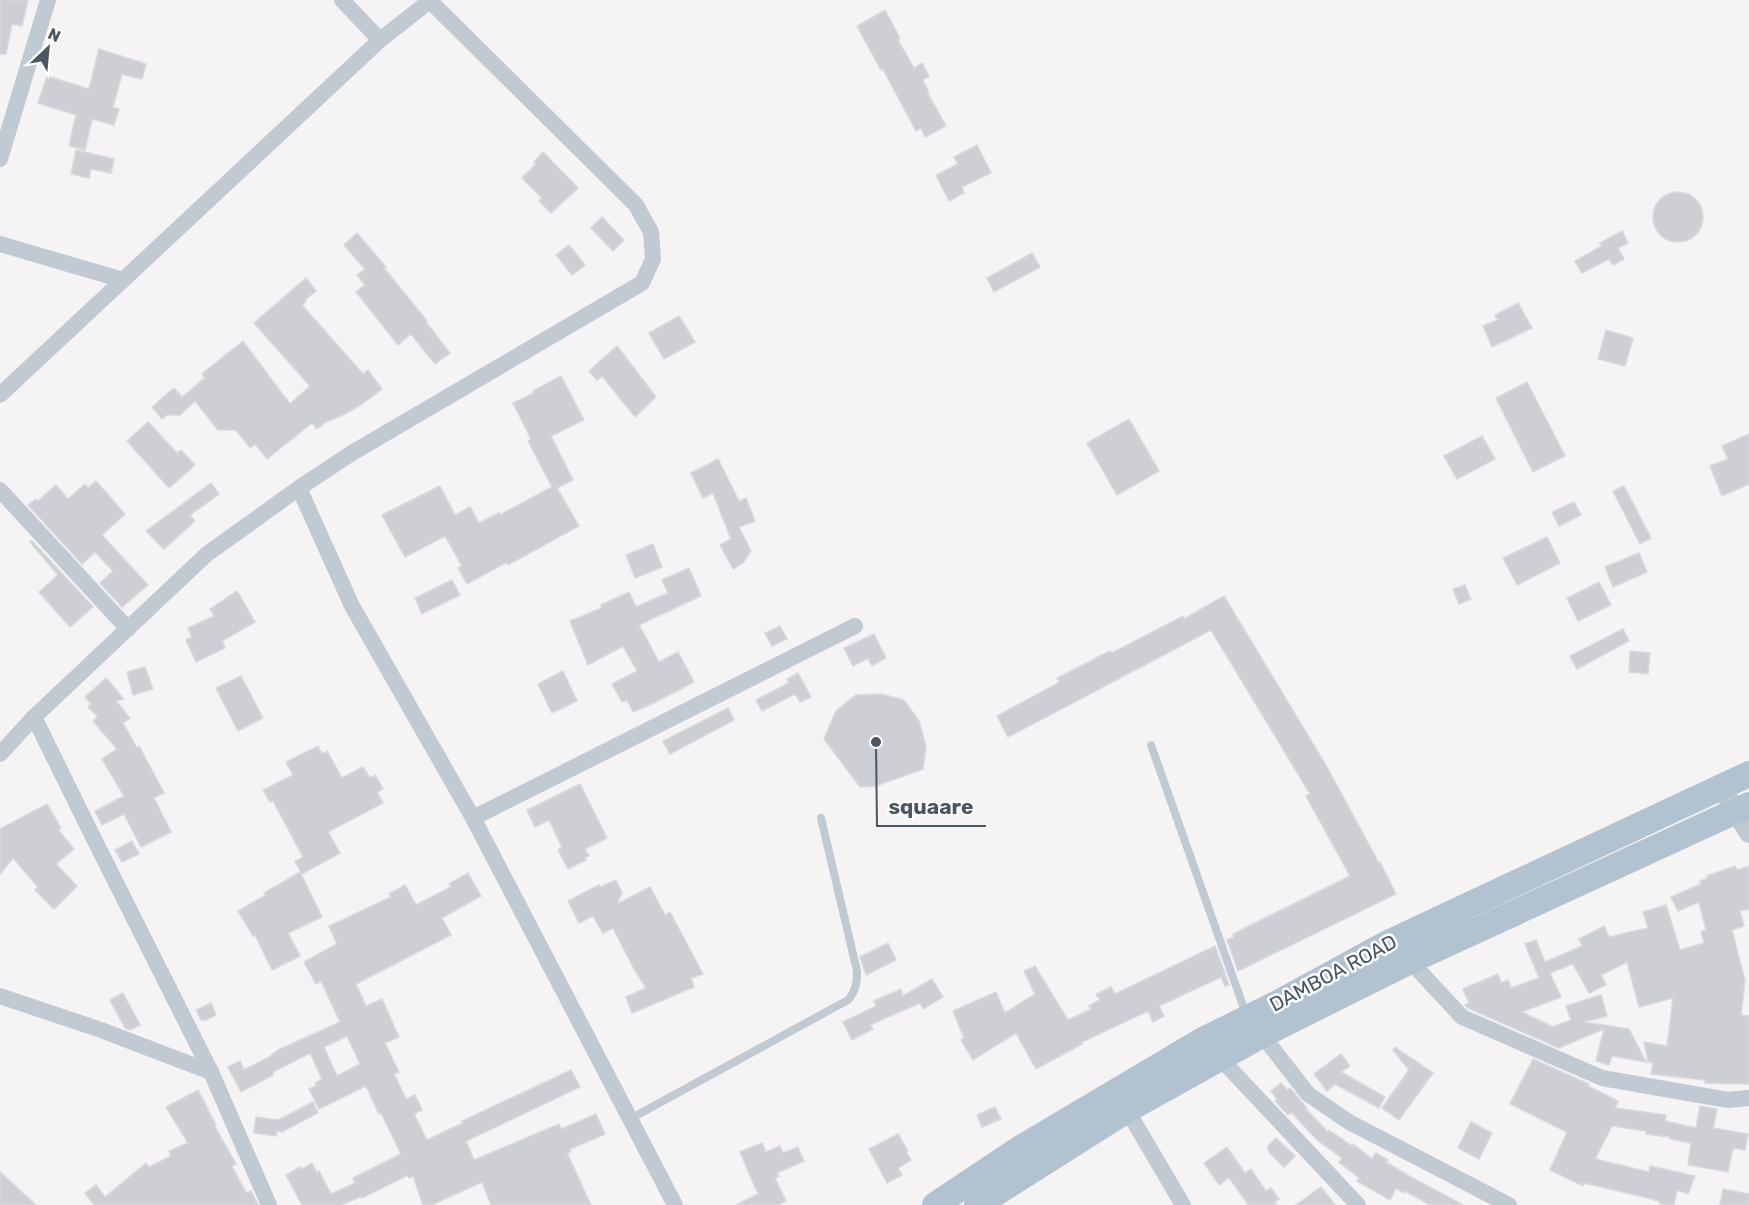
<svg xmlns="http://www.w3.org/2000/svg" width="1749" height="1205" viewBox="0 0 1749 1205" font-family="Rubik,sans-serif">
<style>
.building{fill:#cdcfd5;stroke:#d7d9de;stroke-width:1.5;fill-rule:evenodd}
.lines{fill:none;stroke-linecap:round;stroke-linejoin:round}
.service{stroke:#c1cad2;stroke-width:8}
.minor{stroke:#c1cad2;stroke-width:16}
.tertiary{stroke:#c1cad2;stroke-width:20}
.primary{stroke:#b3c2d1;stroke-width:26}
.labels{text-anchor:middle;stroke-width:5;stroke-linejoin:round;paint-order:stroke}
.street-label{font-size:20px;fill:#4a5661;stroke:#fff}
.leader{fill:none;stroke:#4a5661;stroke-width:2}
.callout-dot{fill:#4a5661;stroke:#fff;stroke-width:2}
.callout-label{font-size:21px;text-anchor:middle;font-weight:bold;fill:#4a5661;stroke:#fff;stroke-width:5;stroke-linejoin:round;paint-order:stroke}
</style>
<rect width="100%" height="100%" fill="#f5f3f3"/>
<g class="building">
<path d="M0,0H28L22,26L12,24L6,54H0Z"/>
<path d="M885,10L900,38L898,40L914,68L922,63L929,76L923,80L929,93L928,94L946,126L925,137L921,128L916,131L883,69L881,70L857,26Z"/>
<path d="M99,49L146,64L142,79L122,74L113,107L119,109L114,125L92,119L85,150L69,146L76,115L38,103L47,76L89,89Z"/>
<path d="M977,145L991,173L962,187L964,193L949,201L936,175L958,164L954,157Z"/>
<path d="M76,150L114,159L111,173L91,169L89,178L71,174Z"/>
<path d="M543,152L578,188L551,213L539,201L542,198L522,178L536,164L534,162Z"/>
<circle cx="1678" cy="217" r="25"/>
<path d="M602,217L624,240L613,251L591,228Z"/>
<path d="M1622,231L1628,243L1618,248L1624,259L1613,265L1609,259L1582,273L1575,261L1602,246L1600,243Z"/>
<path d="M357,233L386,267L384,268L427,321L426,322L450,353L435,364L411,334L398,345L356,292L365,285L357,275L365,269L344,245Z"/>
<path d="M569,245L585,265L572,275L556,255Z"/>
<path d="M1032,253L1040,267L994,292L987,278Z"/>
<path d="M306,278L316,291L305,300L306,301L302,305L363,374L368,370L382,389L359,406L345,414L326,422L317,429L312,423L267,459L255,444L250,448L236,430H218L195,401L180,415H167L162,419L152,407L174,388L182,397L205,378L202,374L243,341L290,404L310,386L254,323Z"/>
<path d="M1518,303L1532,328L1492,347L1483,326L1498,320L1495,315Z"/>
<path d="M679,316L695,342L664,359L649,333Z"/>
<path d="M1606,330L1633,338L1625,366L1598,359Z"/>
<path d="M617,346L656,397L635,417L602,376L597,380L589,371Z"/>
<path d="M561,376L584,420L551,436L573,480L557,488L579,526L508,565L507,562L467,584L458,568L462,566L445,536L405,557L382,515L440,486L455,515L470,507L479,523L499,513L500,515L552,487L528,441L531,439L513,403L534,393L533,391Z"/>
<path d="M1527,382L1565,456L1533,472L1496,398Z"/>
<path d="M1129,419L1159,471L1117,495L1087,443Z"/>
<path d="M148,422L177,453L181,450L195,465L169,488L127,441Z"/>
<path d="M1749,434V484L1722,496L1710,466L1728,459L1722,446Z"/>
<path d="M1482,436L1495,459L1457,479L1444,456Z"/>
<path d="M718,459L739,501L746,498L755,521L739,527L751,551L743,563L733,569L720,545L731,539L713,493L703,498L691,473Z"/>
<path d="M96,481L125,514L102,535L148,585L122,607L100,583L113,571L95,552L82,564L28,505L36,499L38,501L56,485L68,499L85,484L88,488Z"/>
<path d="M211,483L219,494L190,515L195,521L164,549L146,531Z"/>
<path d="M1624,486L1651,538L1640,544L1613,491Z"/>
<path d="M1574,502L1581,515L1559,526L1552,512Z"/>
<path d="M1547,537L1560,563L1517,585L1503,558Z"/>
<path d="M32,541L93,607L70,627L39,592L58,575L30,542Z"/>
<path d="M653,544L662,567L635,578L626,555Z"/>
<path d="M1639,553L1647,572L1613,587L1605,567Z"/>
<path d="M689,568L701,596L639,625L659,662L678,652L694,682L656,702L633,712L627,700L622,702L612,684L637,671L623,646L588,665L570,621L602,608L601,605L629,592L636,607L668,593L662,580Z"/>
<path d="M452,580L460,595L422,614L415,598Z"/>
<path d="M1599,582L1611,605L1578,621L1567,598Z"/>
<path d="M1465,585L1471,599L1459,604L1453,589Z"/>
<path d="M237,591L255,622L222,641L225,648L196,662L186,640L192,637L188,628L214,616L210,609Z"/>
<path d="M1224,596L1327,767L1379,863L1380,862L1396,894L1238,971L1227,940L1234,937L1233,934L1350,876L1306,796L1310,794L1211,630L1008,737L997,716L1060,682L1057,678L1110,651L1112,653L1183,616L1184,619Z"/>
<path d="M780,626L787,639L772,646L765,633Z"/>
<path d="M1623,629L1629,641L1577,669L1570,656Z"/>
<path d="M874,634L886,658L872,666L868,658L853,666L844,648Z"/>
<path d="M1630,651L1650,653L1648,674L1629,672Z"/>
<path d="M145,667L153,689L133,695L127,672Z"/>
<path d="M563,671L577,701L552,713L538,684Z"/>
<path d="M798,673L811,697L800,702L795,694L762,711L756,700L789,683L787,679Z"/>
<path d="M241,676L263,718L238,731L216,688Z"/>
<path d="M106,678L124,699L116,701L130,718L123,723L137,748L139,746L164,793L154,798L171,832L141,847L124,814L102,825L95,811L124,796L102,759L117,749L93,721L98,717L88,707L91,704L85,697Z"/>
<path d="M881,694L904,700L919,721L926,746L923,769L876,786L860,787L824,739L836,711L856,695Z"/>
<path d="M728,708L734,720L670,754L663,741Z"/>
<path d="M318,746L322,754L327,751L342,778L363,767L370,778L375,775L383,789L377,792L383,803L328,832L340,853L302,874L295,861L303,857L273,801L270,802L263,790L293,775L286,762Z"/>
<path d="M580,784L607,838L585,849L589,856L585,858L586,860L568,869L558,850L562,847L549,820L535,827L527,810Z"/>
<path d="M47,804L61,828L58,830L74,849L56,864L77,886L54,909L35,890L38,887L13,858L0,874V829Z"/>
<path d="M132,841L139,854L122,862L115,850Z"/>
<path d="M1735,866L1737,870L1749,866V909L1740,911L1744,926L1732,930L1745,981L1741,1015L1749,1016V1084L1705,1083V1080L1651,1074L1653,1063L1648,1062L1644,1042L1667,1046L1673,998L1639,1007L1627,962L1601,975L1606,985L1589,993L1573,964L1550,973L1561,997L1522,1012L1553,1027L1571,1020L1566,1006L1601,995L1607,1016L1584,1022L1629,1029L1646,1062L1612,1056L1609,1065L1596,1061L1604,1029L1559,1048L1468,1008L1465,1005L1469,1003L1463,989L1498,974L1501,983L1508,980L1511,988L1539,978L1525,944L1536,940L1545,962L1582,946L1579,939L1604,926L1609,937L1648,928L1643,912L1666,905L1680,950L1704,943L1701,932L1706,930L1699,902L1678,911L1671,897L1701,884L1700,881L1708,878L1707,876Z"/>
<path d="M300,872L322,917L288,933L300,956L272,970L255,935L253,936L238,911L266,895L264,893Z"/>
<path d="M468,873L481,896L442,918L451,935L356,984L366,1006L382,999L399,1037L385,1043L399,1072L394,1074L406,1099L415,1095L422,1110L414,1114L427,1140L463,1123L462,1121L571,1070L580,1087L466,1141L474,1160L559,1124L561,1129L596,1114L605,1134L570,1149L571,1152L567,1153L591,1205H491L482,1182L432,1205H423L413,1176L409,1178L408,1175L362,1198V1196L341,1205H302L286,1175L300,1167L302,1169L312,1163L317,1173L319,1171L331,1194L355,1183L353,1178L401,1154L381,1113L379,1114L366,1086L319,1109L309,1089L316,1086L315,1083L322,1079L310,1053L273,1072V1075L241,1092L228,1067L240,1061L244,1070L269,1057L278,1050L340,1022L321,981L316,984L304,962L337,944L329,926L391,897L389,894L405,885L416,905L451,887L449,884ZM347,1036L360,1064L337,1076L324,1047Z"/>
<path d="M616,880L622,893L617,904L650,887L665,915L670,912L703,974L691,978L694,987L632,1013L626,997L646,988L634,969L613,928L603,933L593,916L579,923L568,901L599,885L600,887Z"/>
<path d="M888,943L896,960L866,975L860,957Z"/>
<path d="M1215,946L1229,985L1225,986L1221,977L1159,1006L1164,1016L1153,1022L1148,1011L1082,1042V1044L1036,1069L1016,1033L973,1060L961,1040L964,1038L953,1011L996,992L1005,1013L1035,994L1024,971L1035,966L1068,1020L1091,1009L1089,1006L1100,1000L1096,994L1111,987L1115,994Z"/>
<path d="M932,979L943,997L923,1009L920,1003L870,1025L873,1029L852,1040L843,1022L876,1006L874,1001L901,989L903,996Z"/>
<path d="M123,993L140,1025L131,1030L125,1028L110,1000Z"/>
<path d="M211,1003L216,1015L206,1020H201L196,1010Z"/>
<path d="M1395,1047L1433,1073L1399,1120L1382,1108L1409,1070L1393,1050Z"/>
<path d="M1341,1054L1350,1066L1341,1072L1385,1097L1379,1108L1335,1084L1327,1091L1314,1074Z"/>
<path d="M1533,1059L1589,1084L1588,1086L1618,1101L1615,1108L1666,1115L1665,1121L1696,1128L1700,1106L1717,1109L1713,1128L1748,1134L1745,1150L1733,1148L1728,1172L1688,1165L1691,1143L1670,1139V1137L1646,1134V1131L1612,1126L1595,1159L1649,1172L1650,1166L1695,1176L1688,1194L1677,1190L1674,1205H1666L1659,1203V1201L1644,1197L1584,1183L1583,1186L1550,1170L1567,1132L1510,1104Z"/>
<path d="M1281,1083L1287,1090L1290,1088L1307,1108L1306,1109L1328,1132L1329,1130L1352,1146L1353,1144L1372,1159L1376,1153L1388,1160L1386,1162L1409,1176L1463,1205H1430L1405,1191L1404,1193L1396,1188L1390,1200L1357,1181L1359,1178L1339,1162L1342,1158L1317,1140L1291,1112L1288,1115L1275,1101L1277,1099L1271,1091Z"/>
<path d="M198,1090L208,1109L206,1110H208L216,1125H214L236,1164L232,1166L246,1193L251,1191L258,1205H94L85,1193L96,1185L105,1197L146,1163L149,1167L171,1156L169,1151L188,1143L166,1107Z"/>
<path d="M313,1102L318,1113L282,1132L277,1131L276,1136L254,1133L256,1117L278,1120Z"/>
<path d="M995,1107L1001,1119L982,1127L977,1115Z"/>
<path d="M1471,1122L1492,1133L1479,1159L1458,1148Z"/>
<path d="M898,1134L908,1151L906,1152L911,1160L898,1168L902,1175L887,1183L869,1149Z"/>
<path d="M1276,1138L1295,1156L1284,1167L1268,1151V1146Z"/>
<path d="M762,1143L766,1152L780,1146L783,1153L798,1147L804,1161L777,1173L779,1176L775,1178L786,1201L778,1205H736L758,1194L740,1152Z"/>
<path d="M1227,1147L1245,1173L1251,1169L1266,1191L1271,1188L1279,1199L1274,1202L1277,1205H1246L1248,1204L1229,1178L1219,1185L1204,1163Z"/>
<path d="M0,1172L36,1205H0Z"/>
<path d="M1321,1187L1335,1205H1296Z"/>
<path d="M1723,1189L1749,1194V1205H1720Z"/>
</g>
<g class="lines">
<g class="service">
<path d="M1151,745L1247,1017"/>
<path d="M630,1119L848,1000C856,991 857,982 857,971L821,818"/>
</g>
<g class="minor">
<path d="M342,0L380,40"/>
<path d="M0,159L48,0"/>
<path d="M0,244L123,280"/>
<path d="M0,395L380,40L431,0"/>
<path d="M299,488L352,606L473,818L675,1205"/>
<path d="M0,490L128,629"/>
<path d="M34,717L91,833L211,1072L269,1205"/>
<path d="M0,754L34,717L207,554L299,488L352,453L642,283L653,259L651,232L636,205L430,1"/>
<path d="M473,818L855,626"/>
<path d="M1410,961L1462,1017L1602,1078L1728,1100L1749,1098"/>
<path d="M0,996L101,1030L211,1072"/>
<path d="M1262,1035L1308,1094L1349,1122L1509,1205"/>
<path d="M1219,1057L1358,1205"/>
<path d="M1127,1110L1183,1205"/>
</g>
<path class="tertiary" d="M1721,787L1749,833"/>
<g class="primary">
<path d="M935,1205L1019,1149L1203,1040L1280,1002L1388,943L1749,774"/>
<path d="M977,1205L1127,1110L1262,1035L1410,961L1749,805"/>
</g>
</g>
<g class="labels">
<g class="street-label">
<text transform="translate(1333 973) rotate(-28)" y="7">DAMBOA ROAD</text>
</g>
</g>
<path class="leader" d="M876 742L877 826H986"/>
<circle class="callout-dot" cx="876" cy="742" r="6"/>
<g class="callout-label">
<text x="931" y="814">squaare</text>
</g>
<g transform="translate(48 48) rotate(26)" stroke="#ffffff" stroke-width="4.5" paint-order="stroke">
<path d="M0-4.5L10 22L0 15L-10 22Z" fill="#4a5661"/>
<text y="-9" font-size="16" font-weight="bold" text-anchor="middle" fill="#4a5661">N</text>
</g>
</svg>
